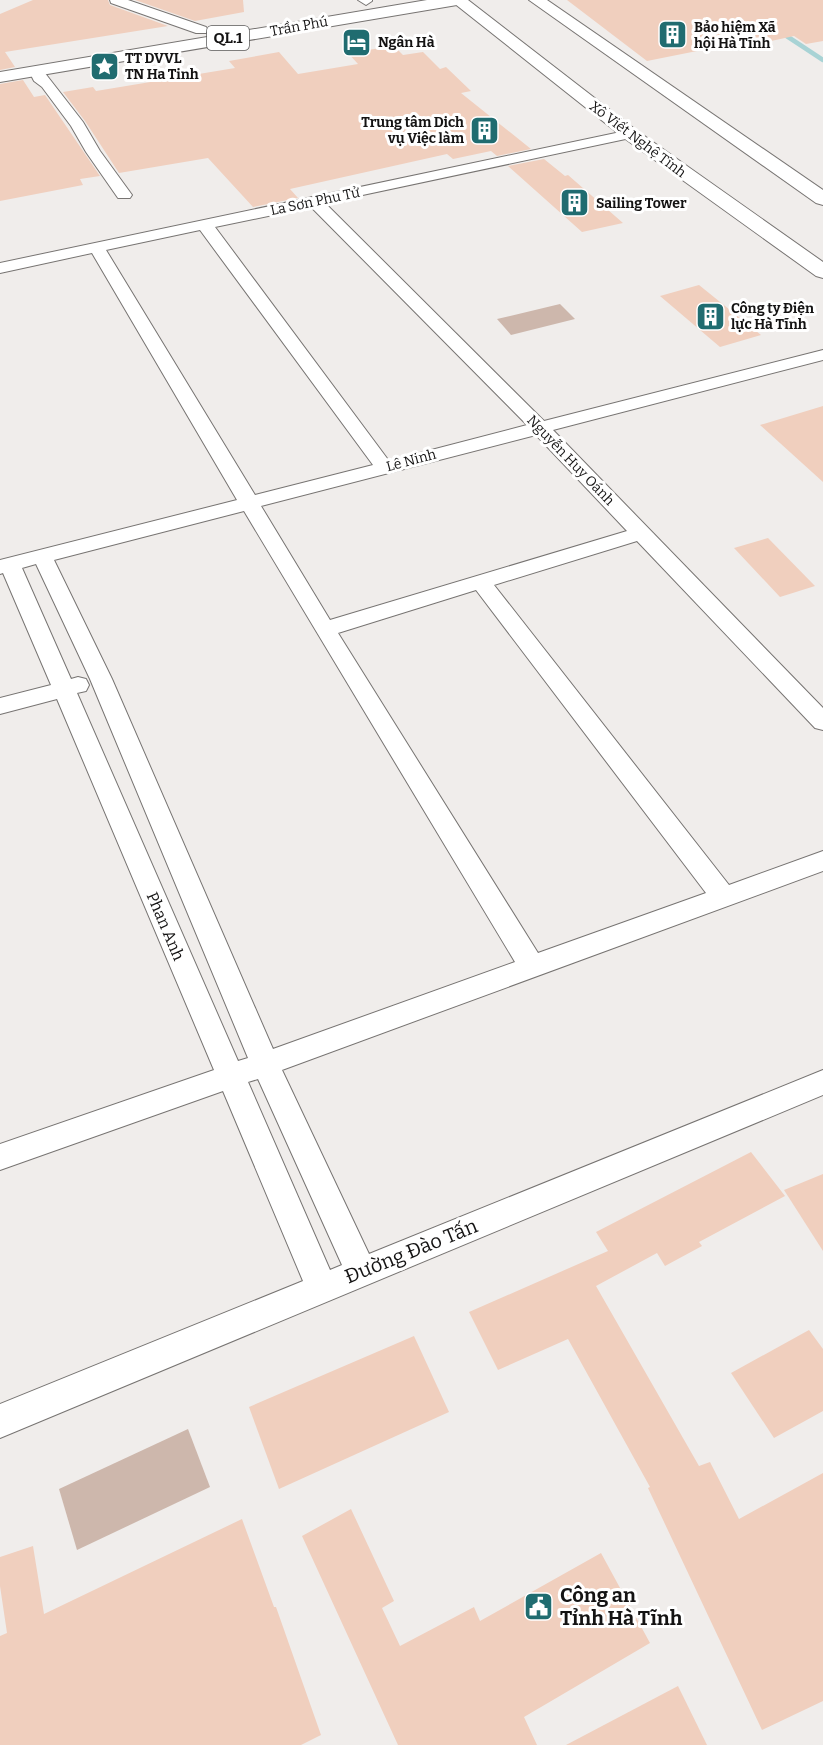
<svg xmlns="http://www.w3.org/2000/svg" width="823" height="1745" viewBox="0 0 823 1745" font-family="Bitter,serif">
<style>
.green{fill:#cdb7ac}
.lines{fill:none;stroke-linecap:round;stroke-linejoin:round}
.stream{stroke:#a8d3d5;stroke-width:4.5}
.building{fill:#f0cfbe}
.minor-casing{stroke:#777472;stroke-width:2}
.tertiary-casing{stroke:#777472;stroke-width:2}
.primary-casing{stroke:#777472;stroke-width:2}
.minor{fill:#fff;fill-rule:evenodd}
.tertiary{fill:#fff;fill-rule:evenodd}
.primary{fill:#fff;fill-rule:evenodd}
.labels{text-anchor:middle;stroke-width:6;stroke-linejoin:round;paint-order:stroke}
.far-street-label{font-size:14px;fill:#141313;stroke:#fff}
.far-poi-label{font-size:14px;font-weight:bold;fill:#141313;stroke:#fff;text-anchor:start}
.shield{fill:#fff;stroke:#5a5a5a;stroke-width:1.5}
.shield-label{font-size:15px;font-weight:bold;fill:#141313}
.street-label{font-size:16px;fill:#141313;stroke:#fff}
.near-street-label{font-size:20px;fill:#141313;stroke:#fff}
.near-poi-label{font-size:20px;font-weight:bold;fill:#141313;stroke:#fff;text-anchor:start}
</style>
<rect width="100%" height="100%" fill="#f0edeb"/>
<g class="green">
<path d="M560,304L575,319L511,335L497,319Z"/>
<path d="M188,1429L210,1487L77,1550L59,1489Z"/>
</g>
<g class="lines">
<path class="stream" d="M779,31L823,60"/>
</g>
<g class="building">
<path d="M33,0H108L110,5L168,26L5,52L15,67L0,70V14Z"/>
<path d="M135,0H243L244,12L195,21Z"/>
<path d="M567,0H823V41L806,44L794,36L757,44L752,40L647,61Z"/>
<path d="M394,46L403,55L423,52L440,69L446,67L471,91L461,93L531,149L497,156L491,151L453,159L447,154L290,189L298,198L253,207L208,158L119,173L85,121L63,92L93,87L96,91L235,68L229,61L279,52L298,74L358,64L348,53Z"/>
<path d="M23,80L34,97L45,95L100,176L80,179L83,185L0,201V84Z"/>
<path d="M544,159L565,176L568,175L623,223L582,232L508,166Z"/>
<path d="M699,285L761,335L720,347L660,296Z"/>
<path d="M823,406V482L760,425Z"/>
<path d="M768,538L815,586L780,597L734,548Z"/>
<path d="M751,1152L785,1196L699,1242L702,1246L665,1266L657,1253L596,1286L699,1466L710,1462L739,1519L823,1473V1701L762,1730L648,1488L650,1487L568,1339L498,1370L469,1312L608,1251L596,1232Z"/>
<path d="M823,1174V1251L784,1190Z"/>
<path d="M809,1330L823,1349V1411L774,1438L731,1373Z"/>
<path d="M414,1336L449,1412L279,1489L249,1407Z"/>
<path d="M351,1509L394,1601L382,1608L400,1646L474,1607L480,1621L601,1553L650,1643L524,1717L537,1745H398L302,1536Z"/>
<path d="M242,1519L274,1607H276L321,1735L301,1745H0V1636L7,1633L0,1586V1557L33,1546L44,1614Z"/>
<path d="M678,1686L707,1745H566Z"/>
</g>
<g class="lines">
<defs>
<g id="minor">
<path d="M110,0H128L206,27L208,30L206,33H196L111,3Z"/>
<path d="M358,0H372V1L366,5Z"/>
<path d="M36,67L41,68L83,122L100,151L132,195L130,198H118L86,152L71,126L42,87L34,81L29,71Z"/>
<path d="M630,130L637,134L635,137L325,203L544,421L823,350V360L553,430L823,708V730L815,728L637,541L494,585L729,885L823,851V871L282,1070L369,1254L823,1070V1095L0,1438V1404L303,1281L223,1091L0,1170V1144L214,1070L57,699L0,714V698L51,685L3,573L0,574V560L237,500L92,253L0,273V263ZM311,207L527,425L389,461L215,227ZM200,230L373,465L255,495L106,250ZM536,435L627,531L330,620L261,506ZM244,511L515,962L273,1049L112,679L54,560ZM36,564L90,679L248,1058L238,1061L77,693L86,691L89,685L86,679L78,677L71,679L22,568ZM476,590L706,893L538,953L338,633ZM258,1079L342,1265L330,1270L248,1082Z"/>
</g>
<g id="tertiary">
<path d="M450,0H468L636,130L823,262V278L816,276L624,138Z"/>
<path d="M529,0H547L823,190V205L816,203Z"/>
</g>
<path id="primary" d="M427,0H465L457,5L0,82V72Z"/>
</defs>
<use href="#minor" class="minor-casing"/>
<use href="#tertiary" class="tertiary-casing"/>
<use href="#primary" class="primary-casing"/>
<use href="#minor" class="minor"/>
<use href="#tertiary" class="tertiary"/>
<use href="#primary" class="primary"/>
</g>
<defs>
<symbol id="building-square" viewBox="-11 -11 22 22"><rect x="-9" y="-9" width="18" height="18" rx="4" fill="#206c70" stroke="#fff"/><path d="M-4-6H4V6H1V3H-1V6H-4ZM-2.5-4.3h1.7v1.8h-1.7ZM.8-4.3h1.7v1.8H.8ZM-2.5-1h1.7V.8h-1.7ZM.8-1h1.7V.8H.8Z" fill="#fff"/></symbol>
<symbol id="hotel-square" viewBox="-11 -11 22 22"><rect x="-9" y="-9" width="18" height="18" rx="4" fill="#206c70" stroke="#fff"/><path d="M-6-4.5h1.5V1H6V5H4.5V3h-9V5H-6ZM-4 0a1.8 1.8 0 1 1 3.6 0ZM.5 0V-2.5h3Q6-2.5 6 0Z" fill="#fff"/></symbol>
<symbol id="sight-square" viewBox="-11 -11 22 22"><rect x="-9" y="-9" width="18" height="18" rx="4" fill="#206c70" stroke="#fff"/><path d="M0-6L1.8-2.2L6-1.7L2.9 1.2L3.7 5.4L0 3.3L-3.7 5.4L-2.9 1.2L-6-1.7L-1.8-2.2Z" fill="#fff"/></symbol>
<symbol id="civic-square" viewBox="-11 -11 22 22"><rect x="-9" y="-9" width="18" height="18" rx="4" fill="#206c70" stroke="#fff"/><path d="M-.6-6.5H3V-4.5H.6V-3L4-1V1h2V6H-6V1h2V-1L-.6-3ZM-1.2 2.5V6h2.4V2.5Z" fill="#fff"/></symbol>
</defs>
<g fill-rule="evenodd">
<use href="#building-square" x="656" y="18" width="33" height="33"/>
<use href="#hotel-square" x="340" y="26" width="33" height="33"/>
<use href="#sight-square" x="88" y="50" width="33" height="33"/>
<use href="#building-square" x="468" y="114" width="33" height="33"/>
<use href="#building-square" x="558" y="186" width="33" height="33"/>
<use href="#building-square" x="694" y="300" width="33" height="33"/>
<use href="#civic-square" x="522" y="1590" width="33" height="33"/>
</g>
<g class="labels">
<g class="far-street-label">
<text transform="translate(299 26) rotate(-10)" y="5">Trần Phú</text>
<text transform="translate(638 139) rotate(37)" y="5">Xô Viết Nghệ Tĩnh</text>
<text transform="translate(315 201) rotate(-12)" y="5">La Sơn Phu Tử</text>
<text transform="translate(411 460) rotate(-15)" y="5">Lê Ninh</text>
<text transform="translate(571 460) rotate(46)" y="5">Nguyễn Huy Oánh</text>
</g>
<g class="far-poi-label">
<text x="694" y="32">Bảo hiệm Xã<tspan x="694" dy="16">hội Hà Tĩnh</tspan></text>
<text x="378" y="47">Ngân Hà</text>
<text x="125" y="63">TT DVVL<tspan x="125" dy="16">TN Ha Tinh</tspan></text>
<text x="464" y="127" text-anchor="end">Trung tâm Dịch<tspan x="464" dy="16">vụ Việc làm</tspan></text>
<text x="596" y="208">Sailing Tower</text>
<text x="731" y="313">Công ty Điện<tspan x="731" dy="16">lực Hà Tĩnh</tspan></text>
</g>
<rect class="shield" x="207" y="26" width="42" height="24" rx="4.5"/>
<g class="shield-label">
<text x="228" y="43">QL.1</text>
</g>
<g class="street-label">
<text transform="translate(166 926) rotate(67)" y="6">Phan Anh</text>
</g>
<g class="near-street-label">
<text transform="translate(411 1251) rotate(-22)" y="7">Đường Đào Tấn</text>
</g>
<g class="near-poi-label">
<text x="560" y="1602">Công an<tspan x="560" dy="23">Tỉnh Hà Tĩnh</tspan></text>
</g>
</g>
</svg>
